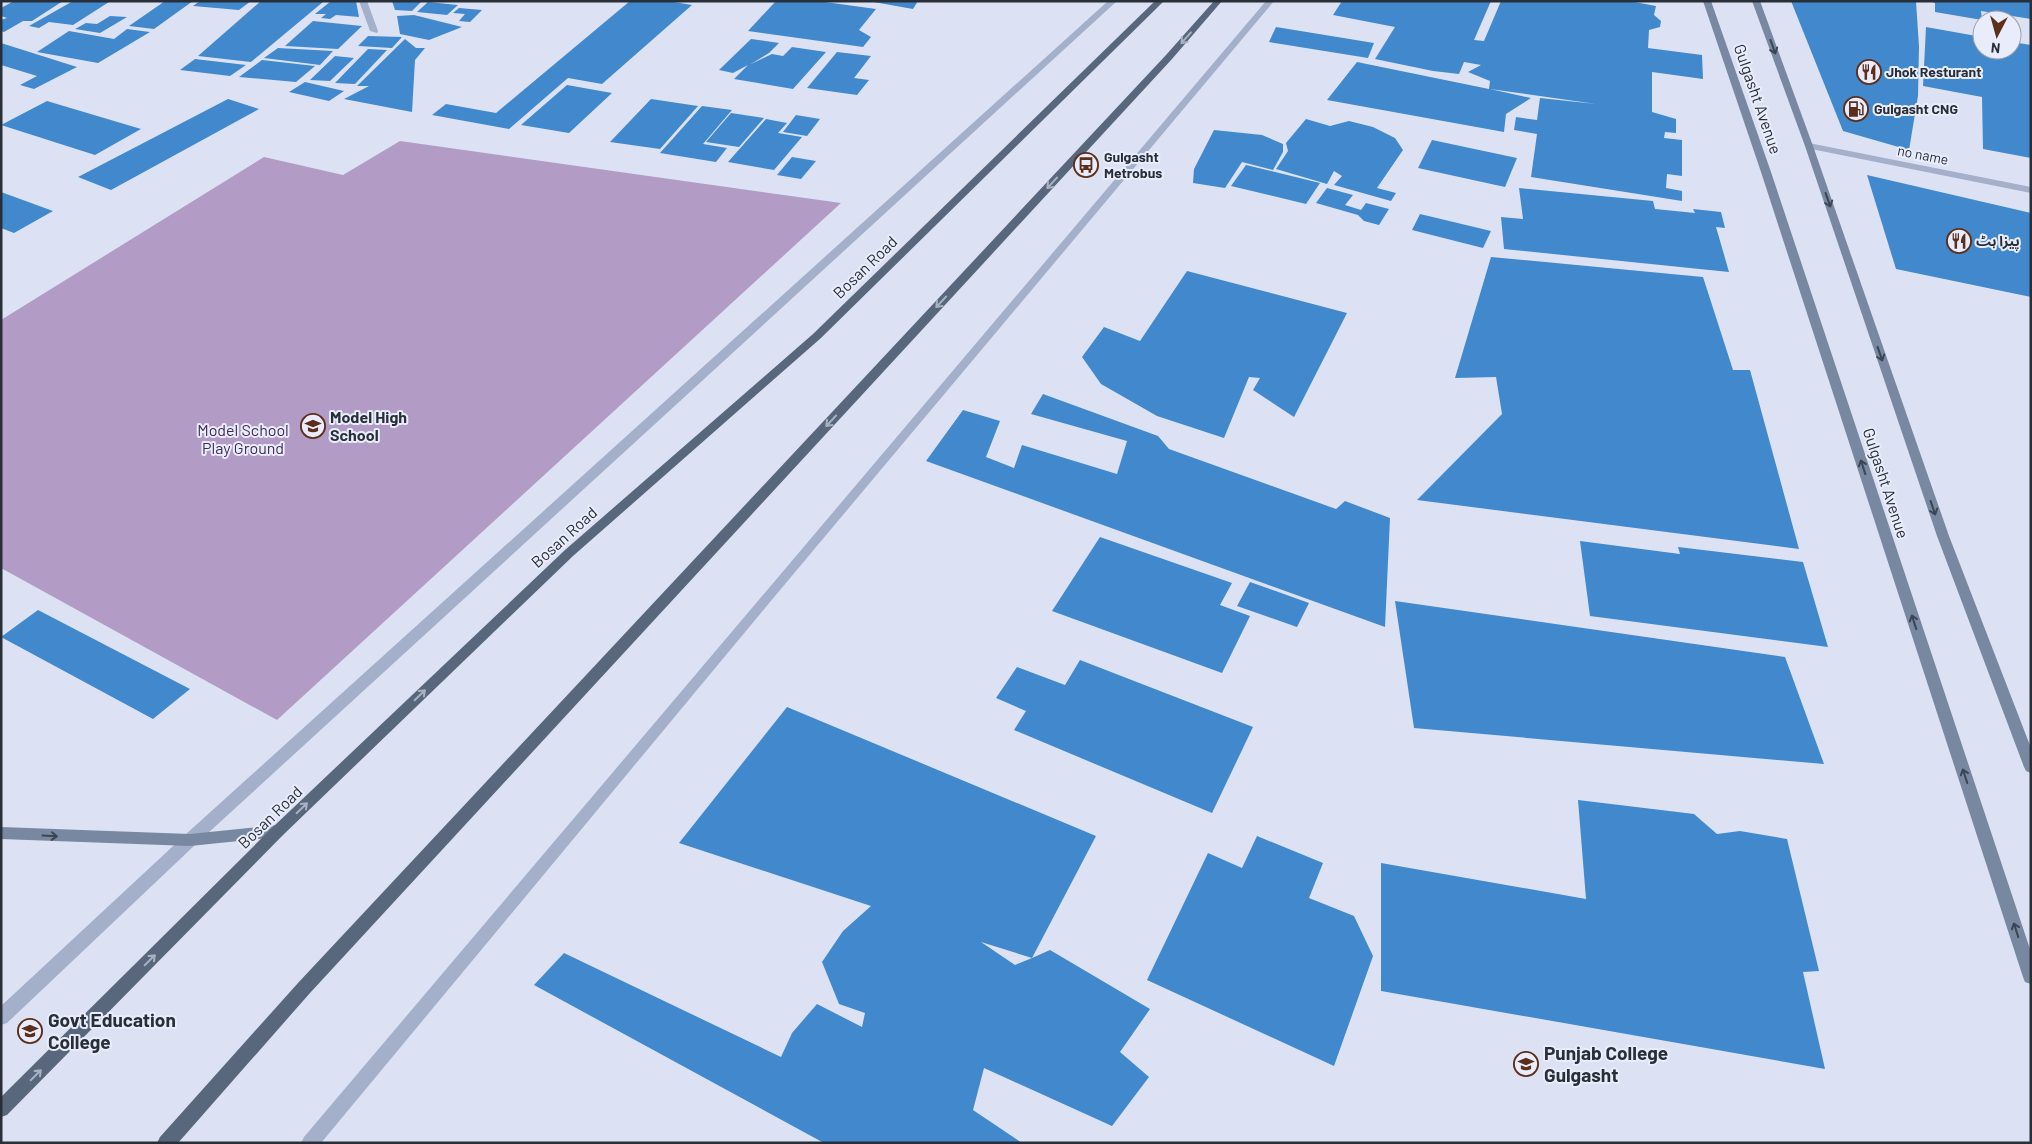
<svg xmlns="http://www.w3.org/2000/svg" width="2032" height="1144" viewBox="0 0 2032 1144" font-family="Barlow,'Noto Sans Arabic',sans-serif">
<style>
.green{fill:#b29bc4}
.building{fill:#4189cc}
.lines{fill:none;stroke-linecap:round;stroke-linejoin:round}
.lane{fill:#a4afca;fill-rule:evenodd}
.street{fill:#a4afca;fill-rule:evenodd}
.secondary{fill:#7888a0;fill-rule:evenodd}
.primary{fill:#58677b;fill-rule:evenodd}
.oneway{stroke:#a8b1c1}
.oneway2{stroke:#3c4553}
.labels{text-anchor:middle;stroke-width:4;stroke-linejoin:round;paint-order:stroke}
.far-poi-label{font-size:14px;font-weight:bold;fill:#282f39;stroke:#e9edfb;text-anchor:start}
.far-street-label{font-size:14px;fill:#282f39;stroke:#e9edfb}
.street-label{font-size:16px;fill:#282f39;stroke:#e9edfb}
.poi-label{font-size:16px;font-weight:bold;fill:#282f39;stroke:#e9edfb;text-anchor:start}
.park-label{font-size:16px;fill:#462a58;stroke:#e9edfb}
.near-poi-label{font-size:19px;font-weight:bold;fill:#282f39;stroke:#e9edfb;text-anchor:start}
</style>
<rect width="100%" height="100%" fill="#dce2f4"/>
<path class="green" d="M400,141L841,203L277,720L1,568V320L264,157L343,175Z"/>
<g class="building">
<path d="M14,1H63L32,21H23L4,32L1,31V20L7,18L1,16V8Z"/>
<path d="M73,1L109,2L73,25L49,22L39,28L29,26Z"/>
<path d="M165,1H193L154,29L129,26Z"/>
<path d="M200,1H251L239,10L193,6Z"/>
<path d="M261,1L323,2L251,62L198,56Z"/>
<path d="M331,1H356L359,17L336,15L330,19L321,18L326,14H315Z"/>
<path d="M392,1H422L412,11L395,10Z"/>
<path d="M630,1H668L692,5L602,84L568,78L509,129L432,115L446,104L496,113Z"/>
<path d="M776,1H818L876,9L859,30L871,37L863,47L748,31Z"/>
<path d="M868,1H918L913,9Z"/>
<path d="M1342,1H1491L1474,40L1484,41L1501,1H1629L1656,6L1654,15L1661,21L1660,27L1649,30L1648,48L1702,55L1703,79L1652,72V112L1676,119V133L1665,132L1664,138L1682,140V176L1667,174L1666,188L1682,191V201L1531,177L1537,134L1514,130L1516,117L1537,120L1540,98L1596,104L1490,89L1531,98L1506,114L1504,132L1327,100L1357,62L1489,89L1490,81L1468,72L1481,65L1464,62L1459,74L1433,71L1375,59L1395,27L1333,15Z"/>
<path d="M1791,1H1916L1919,47L1918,96L1909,150L1843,131Z"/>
<path d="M1930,1H2031V19L1981,11L1982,20L1935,12V3Z"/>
<path d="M428,2L458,5L447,15L417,12Z"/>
<path d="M459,8L482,10L470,22L459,21L465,14L453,13Z"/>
<path d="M414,15L462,27L429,40L400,34L397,16Z"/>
<path d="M110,16L127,17L100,33L75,29L86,23L97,24Z"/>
<path d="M313,21L362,26L338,49L285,46Z"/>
<path d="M1276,27L1374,43L1368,58L1269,42Z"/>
<path d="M1926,27L1982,37V50H2012V42L2031,45V158L1983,149L1982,97L1923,86Z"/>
<path d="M127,29L150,32L98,63L37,52L69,31L114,39Z"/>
<path d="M368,36L402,37L392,48L358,46Z"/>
<path d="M405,39L416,48H425L415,60L412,112L344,99L369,86H357Z"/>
<path d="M751,39L779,43L769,53L751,64L772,54L783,56L792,47L826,52L793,89L734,79L748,65L733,73L719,70Z"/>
<path d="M1,43L77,67L34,89L20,85L37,76L1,65Z"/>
<path d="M278,48L333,51L320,65L264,58Z"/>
<path d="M368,49L387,50L355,84L335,83Z"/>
<path d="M837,52L871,56L854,78L869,80L857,95L807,88Z"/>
<path d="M335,56L354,58L330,81L310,80Z"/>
<path d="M195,59L246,65L230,76L180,70Z"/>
<path d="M262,60L315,66L296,82L239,77Z"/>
<path d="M305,82L344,91L329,101L289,92Z"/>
<path d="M567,85L612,93L569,133L521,125Z"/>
<path d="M228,99L259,109L111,190L78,177Z"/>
<path d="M651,99L698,106L660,149L610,142Z"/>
<path d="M47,101L141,129L95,155L1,125Z"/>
<path d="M702,106L732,110L703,144L727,148L716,162L660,153Z"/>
<path d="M731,113L764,118L739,147L706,142Z"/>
<path d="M796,115L820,119L807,136L783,132Z"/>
<path d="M766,119L787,123L778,133L802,137L774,170L728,162Z"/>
<path d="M1306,119L1330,126L1349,121L1373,127L1395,138L1403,150L1377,188L1396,193L1391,201L1334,185L1342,176L1334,171L1327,184L1276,169L1288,151L1286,143Z"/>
<path d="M1214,130L1262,135L1283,144V152L1273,170L1242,162L1225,188L1193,183L1194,169Z"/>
<path d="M1432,140L1517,158L1505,187L1418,168Z"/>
<path d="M792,157L816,161L801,179L777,175Z"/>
<path d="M1246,165L1320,183L1306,204L1231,186Z"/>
<path d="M1867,175L2031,213V297L1896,269Z"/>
<path d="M1327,188L1353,195L1345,205L1361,210L1366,203L1389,209L1379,225L1364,221L1358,215L1316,203Z"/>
<path d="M1519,188L1653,201L1655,209L1695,213L1693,209L1721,212L1725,228L1716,227L1729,272L1504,249L1501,217L1523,219Z"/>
<path d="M1,192L53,211L14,233L1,228Z"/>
<path d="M1420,214L1491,231L1483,248L1412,230Z"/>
<path d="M1491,257L1703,277L1733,370H1750L1799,549L1417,500L1502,414L1496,377L1455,378Z"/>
<path d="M1187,271L1347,313L1294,417L1253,390L1260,378L1249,377L1224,438L1157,416L1101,384L1082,357L1104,327L1140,341Z"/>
<path d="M1043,394L1158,436L1169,449L1336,509L1345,501L1390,518L1385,627L926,461L963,410L1000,421L986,457L1014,468L1022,445L1117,474L1127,441L1031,414Z"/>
<path d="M1100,537L1232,583L1220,605L1250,616L1222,673L1052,611Z"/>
<path d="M1580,541L1680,554L1678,547L1803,562L1828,647L1590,616Z"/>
<path d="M1250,582L1309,603L1297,627L1237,606Z"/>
<path d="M1395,601L1785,657L1824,764L1414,728Z"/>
<path d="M38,610L190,689L153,719L1,637Z"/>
<path d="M1080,660L1253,727L1212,813L1014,730L1026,711L996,698L1017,667L1065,685Z"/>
<path d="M787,707L1096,836L1032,958L981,942L1015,965L1032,958L1050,950L1150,1009L1120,1052L1149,1077L1112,1126L984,1068L973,1110L1022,1143H824L534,985L564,953L781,1057L792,1033L817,1004L862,1027L865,1013L839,1004L822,962L843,931L871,906L679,843Z"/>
<path d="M1578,800L1694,814L1717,834L1740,831L1787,839L1819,971L1803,972L1825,1069L1381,991V863L1586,899Z"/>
<path d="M1257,836L1323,863L1309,898L1354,916L1373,956L1334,1066L1147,980L1208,853L1242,868Z"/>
</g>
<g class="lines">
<g class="lane">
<path d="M1108,1H1117L195,845L7,1023L1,1025V1006L185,835Z"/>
<path d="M1266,1H1274L770,602L321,1143H301L304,1137Z"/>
</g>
<g class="street">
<path d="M359,1H367L378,31L377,33L370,31Z"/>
<path d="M1809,143L2031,187V193L1806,148V144Z"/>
</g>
<g class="secondary">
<path d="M1703,1H1711L1771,172L2031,952V984L2025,982L2023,977L1761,172Z"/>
<path d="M1752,1H1760L1813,146L1949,536L2031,748V773L2026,771L2024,767L1937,536L1805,146Z"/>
<path d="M278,825L283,827L285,831L283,835L278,837L190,846L1,839V827L190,834Z"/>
</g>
<g class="primary">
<path d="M1155,1H1164L821,338L573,556L283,835L7,1115L1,1117V1097L273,827L565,550L813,334Z"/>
<path d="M1214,1H1222L1172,59L310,993L178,1143H157L160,1137L298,983L1166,55Z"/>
</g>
</g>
<defs><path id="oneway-shaft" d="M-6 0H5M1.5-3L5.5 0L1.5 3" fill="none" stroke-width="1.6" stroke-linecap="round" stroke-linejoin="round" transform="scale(1.25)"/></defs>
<g class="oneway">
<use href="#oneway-shaft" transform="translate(1186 38) rotate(131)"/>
<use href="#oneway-shaft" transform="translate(1052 183) rotate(133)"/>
<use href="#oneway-shaft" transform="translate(941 302) rotate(133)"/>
<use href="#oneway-shaft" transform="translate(831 421) rotate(133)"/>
<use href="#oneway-shaft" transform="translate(420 695) rotate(-44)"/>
<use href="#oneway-shaft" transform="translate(302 808) rotate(-44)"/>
<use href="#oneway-shaft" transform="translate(150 960) rotate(-45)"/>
<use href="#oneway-shaft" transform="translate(36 1075) rotate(-45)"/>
</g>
<g class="oneway2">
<use href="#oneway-shaft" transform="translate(1773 47) rotate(70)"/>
<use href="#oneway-shaft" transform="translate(1828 200) rotate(71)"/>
<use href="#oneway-shaft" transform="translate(1880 354) rotate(71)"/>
<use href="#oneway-shaft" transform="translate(1863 467) rotate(-108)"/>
<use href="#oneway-shaft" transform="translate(1933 508) rotate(71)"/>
<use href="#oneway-shaft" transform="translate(1914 622) rotate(-108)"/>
<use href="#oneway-shaft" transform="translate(1965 776) rotate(-108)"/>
<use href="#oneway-shaft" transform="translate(50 836) rotate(3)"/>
<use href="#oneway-shaft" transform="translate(2016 930) rotate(-108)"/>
</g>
<defs>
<symbol id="restaurant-ring" viewBox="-11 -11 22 22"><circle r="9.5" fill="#e9edfb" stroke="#5d2f1b" stroke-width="1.5"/><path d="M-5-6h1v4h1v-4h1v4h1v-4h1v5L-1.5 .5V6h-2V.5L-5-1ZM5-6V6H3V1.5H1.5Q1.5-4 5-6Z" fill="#5d2f1b"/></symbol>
<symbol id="fuel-ring" viewBox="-11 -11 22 22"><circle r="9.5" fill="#e9edfb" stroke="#5d2f1b" stroke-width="1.5"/><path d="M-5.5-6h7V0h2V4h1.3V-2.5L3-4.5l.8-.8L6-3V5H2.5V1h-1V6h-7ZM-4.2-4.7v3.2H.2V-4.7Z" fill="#5d2f1b"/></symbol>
<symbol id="bus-ring" viewBox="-11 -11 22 22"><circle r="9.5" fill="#e9edfb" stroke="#5d2f1b" stroke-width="1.5"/><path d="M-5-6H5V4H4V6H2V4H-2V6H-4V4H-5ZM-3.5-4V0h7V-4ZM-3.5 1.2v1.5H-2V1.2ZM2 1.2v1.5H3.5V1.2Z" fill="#5d2f1b"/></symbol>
<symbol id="university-ring" viewBox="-11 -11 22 22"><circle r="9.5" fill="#e9edfb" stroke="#5d2f1b" stroke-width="1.5"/><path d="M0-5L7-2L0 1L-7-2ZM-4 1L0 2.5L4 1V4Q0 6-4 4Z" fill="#5d2f1b"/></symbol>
</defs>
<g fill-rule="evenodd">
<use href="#restaurant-ring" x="1855" y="58" width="28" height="28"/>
<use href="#fuel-ring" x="1842" y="95" width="28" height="28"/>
<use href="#bus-ring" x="1072" y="151" width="28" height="28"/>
<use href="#restaurant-ring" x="1945" y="227" width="28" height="28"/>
<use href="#university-ring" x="299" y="412" width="28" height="28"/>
<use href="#university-ring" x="16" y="1017" width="28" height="28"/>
<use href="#university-ring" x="1512" y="1050" width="28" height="28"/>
</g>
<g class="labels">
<g class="far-poi-label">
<text x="1886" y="77">Jhok Resturant</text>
<text x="1874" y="114">Gulgasht CNG</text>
<text x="1104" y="162">Gulgasht<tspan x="1104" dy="16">Metrobus</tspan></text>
<text x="1976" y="246">پیزا ہٹ</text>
</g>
<g class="far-street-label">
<text transform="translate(1923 155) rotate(11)" y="5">no name</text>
</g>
<g class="street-label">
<text transform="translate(1758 99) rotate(71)" y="6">Gulgasht Avenue</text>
<text transform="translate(865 267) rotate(-44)" y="6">Bosan Road</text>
<text transform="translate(1886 483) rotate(72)" y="6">Gulgasht Avenue</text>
<text transform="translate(564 537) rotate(-42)" y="6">Bosan Road</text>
<text transform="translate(270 817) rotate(-44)" y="6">Bosan Road</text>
</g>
<g class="poi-label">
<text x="330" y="423">Model High<tspan x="330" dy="18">School</tspan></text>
</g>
<g class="park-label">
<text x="243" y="436">Model School<tspan x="243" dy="18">Play Ground</tspan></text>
</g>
<g class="near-poi-label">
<text x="48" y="1027">Govt Education<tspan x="48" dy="22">College</tspan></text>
<text x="1544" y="1060">Punjab College<tspan x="1544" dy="22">Gulgasht</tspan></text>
</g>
</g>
<rect width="2032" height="1144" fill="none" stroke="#282f39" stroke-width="5"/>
<g transform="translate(1997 35) rotate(186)"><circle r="24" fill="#e9edfb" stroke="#9ca1ad"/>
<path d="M0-4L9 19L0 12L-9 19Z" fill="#5d2f1b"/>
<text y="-8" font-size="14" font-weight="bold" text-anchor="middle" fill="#282f39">N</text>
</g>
</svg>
